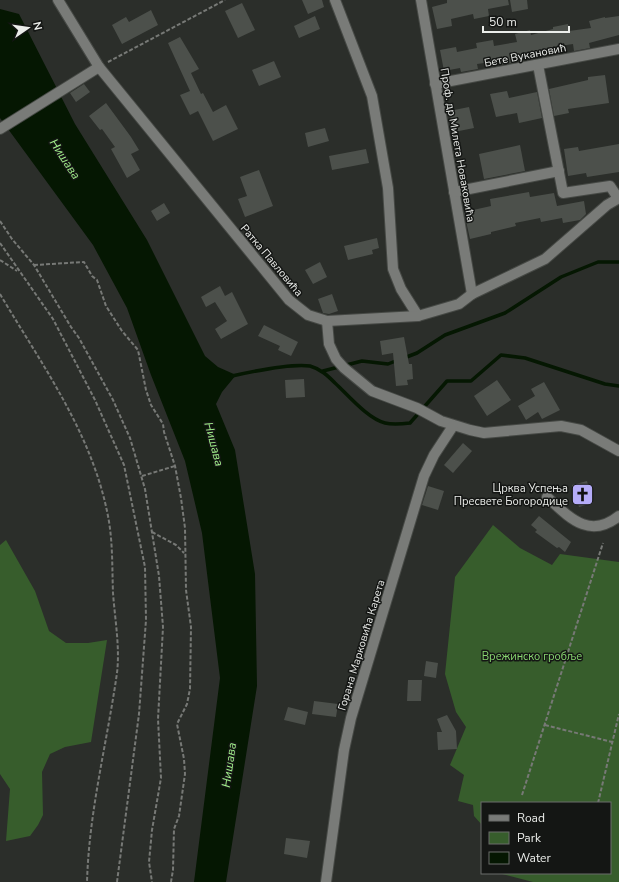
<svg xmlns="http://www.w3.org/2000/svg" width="619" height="882" viewBox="0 0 619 882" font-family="'Nunito Sans',sans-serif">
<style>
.green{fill:#375d2c}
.water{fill:#051702}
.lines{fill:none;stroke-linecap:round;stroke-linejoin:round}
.stream{stroke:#051702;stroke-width:3.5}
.building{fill:#4c504b}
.minor-casing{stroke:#464945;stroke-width:12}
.path{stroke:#777976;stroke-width:2;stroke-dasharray:4 2;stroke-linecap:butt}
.minor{stroke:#797b78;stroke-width:10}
.labels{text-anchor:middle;stroke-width:3;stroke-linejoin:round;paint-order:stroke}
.street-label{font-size:11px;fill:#ebedea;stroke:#141614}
.poi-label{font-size:11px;fill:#ebedea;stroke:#141614;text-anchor:end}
.park-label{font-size:11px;fill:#89d871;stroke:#141614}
.water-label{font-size:12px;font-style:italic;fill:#a4f48d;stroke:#141614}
</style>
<rect width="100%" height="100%" fill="#2b2e2a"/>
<g class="green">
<path d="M493,525L520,548L552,565L560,554L619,562V882H533L498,873H610V803H482V825L474,816L473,805L458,801L464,775L450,765L466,727L456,712L445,674L455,577Z"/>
<path d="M6,540L35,591L49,631L66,643H88L107,640L91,742L65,747L50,754L42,772L43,815L38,825L30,836L6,841L10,789L0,774V545Z"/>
</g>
<path class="water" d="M0,9L19,14L75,124L147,240L205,356L218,367L236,375L222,392L216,404L235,450L255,574L257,686L226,882H194L220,678L202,533L185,461L151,375L127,308L93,245L0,118Z"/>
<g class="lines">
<g class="stream">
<path d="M404,358L417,353L445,335L505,313L561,277L598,262H619"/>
<path d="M323,371L362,361L388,364L398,360"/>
<path d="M232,376C250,372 292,363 310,366C321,369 328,376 335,383C348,395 368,419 385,423C393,425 402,424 410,423L447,381H471L501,355L525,358L605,384L619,386"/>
</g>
</g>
<g class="building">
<path d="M302,0H322L324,7L308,14Z"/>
<path d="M447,0H508L509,5L488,9L489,16L474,19L473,14L451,19L452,26L437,29L432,7L447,3Z"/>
<path d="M510,0H527L528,9L512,12Z"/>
<path d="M242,3L255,30L238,38L225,11Z"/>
<path d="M151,10L158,25L122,44L112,25L126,17L129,22Z"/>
<path d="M315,16L320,29L299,38L294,26Z"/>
<path d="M619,16V35L589,43L590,48L574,51L573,44L553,47L554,52L540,55L539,51L515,56L516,62L499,65L498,61L477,64L478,69L461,72L460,68L444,71L440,50L456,47L457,52L477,48L476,43L493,40L494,46L517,42L515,34L530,30L531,35L553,29V27L568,24L569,31L591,28L589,21L605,17V18Z"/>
<path d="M180,37L199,69L191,73L201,94L203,93L213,112L226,105L238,129L213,141L198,111L190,115L180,95L190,91L168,43Z"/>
<path d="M274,61L281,77L259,86L252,70Z"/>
<path d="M605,75L609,103L568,109L569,113L554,116L549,89L588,80V77Z"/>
<path d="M84,84L90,92L76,102L70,93Z"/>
<path d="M507,91L509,98L537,92L542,118L519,123L517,113L496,117L490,94Z"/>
<path d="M106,103L131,137L139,150L131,154L140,170L127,178L111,149L115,147L102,129L100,130L89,116Z"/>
<path d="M469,107L474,128L454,132L449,111Z"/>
<path d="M325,128L329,141L308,147L305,133Z"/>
<path d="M619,144V172L587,177L586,173L568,176L564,149L578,147L579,151Z"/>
<path d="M520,145L525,171L484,179L479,154Z"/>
<path d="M366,149L369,163L332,170L329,156Z"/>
<path d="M259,170L273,206L245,217L238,199L247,196L240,177Z"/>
<path d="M529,192L530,197L554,193L557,206L584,201L586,214L580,220L563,223L562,218L541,222L540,218L515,223L516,226L491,232V234L470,239L464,212L491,206L490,199Z"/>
<path d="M164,203L170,213L157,221L151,211Z"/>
<path d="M377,238L379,248L372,250L373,254L348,260L344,246Z"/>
<path d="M320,262L327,277L313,284L305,270Z"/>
<path d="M220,286L225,296L232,292L248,324L221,339L215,329L227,321L215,302L206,307L201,297Z"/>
<path d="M332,294L338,311L329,314L323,313L318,299Z"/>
<path d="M264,325L298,342L291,356L278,350L280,346L258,336Z"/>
<path d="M404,337L409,364H412L413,379L407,380L408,385L396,386L393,353L382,355L380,341Z"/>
<path d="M304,379L305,397L286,398L285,380Z"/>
<path d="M497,380L511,400L487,416L474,396Z"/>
<path d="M544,382L560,410L542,419L538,412L526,420L518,406L535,396L531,389Z"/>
<path d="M463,443L472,451L453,473L444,465Z"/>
<path d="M587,481L593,503L579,507L572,485Z"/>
<path d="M428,486L444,491L438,510L422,505Z"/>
<path d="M539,516L571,542L565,552L559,547L557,548L535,532L537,530L531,525Z"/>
<path d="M426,661L438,663L436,678L424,676Z"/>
<path d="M408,680H422L421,701H407Z"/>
<path d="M314,701L338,704L336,717L312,714Z"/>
<path d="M288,707L308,712L305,725L284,720Z"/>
<path d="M447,715L456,731L457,749L438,750L437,732H442L437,719Z"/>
<path d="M286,838L310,841L307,858L284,854Z"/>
</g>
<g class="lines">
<defs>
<g id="minor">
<path d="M58,0L99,67"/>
<path d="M335,0L372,96L388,188L393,269L401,289L418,316"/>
<path d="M421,0L472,294"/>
<path d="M538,65L563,193L610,186L618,198"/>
<path d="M435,84L619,49"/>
<path d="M0,129L99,67L289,300L308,315L327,321L418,316L459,304L472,294L545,259L607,205L619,198"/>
<path d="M454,192L559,171"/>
<path d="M327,321L329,344L336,359L344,368L372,391L417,408L441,421L470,430L484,433L561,426L581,430L619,451"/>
<path d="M547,497C569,517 589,540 619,516"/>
<path d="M326,882L344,750L351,718L424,476L434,455L453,426"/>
</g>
</defs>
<use href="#minor" class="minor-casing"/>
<g class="path">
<path d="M108,62L225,0"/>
<path d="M0,221L12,239L34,265L71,327L79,338L113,400L130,438L145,489L159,576L163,627L158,719L161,778L152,830L149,862L152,882"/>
<path d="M0,243L53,319L95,400L124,465L145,567L146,620L139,714L117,882"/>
<path d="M0,260L17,271"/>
<path d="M34,265L84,262L92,276L97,280L106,306L122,331L138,350L146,390L151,405L163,424L164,432L175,466L181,498L185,528L186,590L191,627L190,689L187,704L177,724L184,759L185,774L179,816L174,829L173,870L171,882"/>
<path d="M0,294C42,365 92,433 108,516C113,542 112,567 113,593C115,620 120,647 117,673C107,743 89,811 87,882"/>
<path d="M142,476L175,466"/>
<path d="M152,532L176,545L184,553"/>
<path d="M545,725L612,742"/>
<path d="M522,795L603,543"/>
<path d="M598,803L619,714"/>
</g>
<use href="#minor" class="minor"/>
</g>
<defs>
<symbol id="church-square" viewBox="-11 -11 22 22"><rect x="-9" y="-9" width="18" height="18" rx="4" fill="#b5acf8" stroke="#141614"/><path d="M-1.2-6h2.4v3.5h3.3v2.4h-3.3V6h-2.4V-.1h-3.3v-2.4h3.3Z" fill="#111"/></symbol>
</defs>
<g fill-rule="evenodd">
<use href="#church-square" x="570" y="482" width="25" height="25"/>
</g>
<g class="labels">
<g class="street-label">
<text transform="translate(525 55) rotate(-11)" y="4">Бете Вукановић</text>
<text transform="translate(458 145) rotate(80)" y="4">Проф. др Милета Новаковића</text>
<text transform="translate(272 260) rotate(50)" y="4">Ратка Павловића</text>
<text transform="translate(361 645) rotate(-73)" y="4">Горана Марковића Карета</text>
</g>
<g class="poi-label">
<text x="568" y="492">Црква Успења<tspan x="568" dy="13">Пресвете Богородице</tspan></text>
</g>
<g class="park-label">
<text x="532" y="660">Врежинско гробље</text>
</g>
<g class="water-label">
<text transform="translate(65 159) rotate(57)" y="4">Нишава</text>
<text transform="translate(214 444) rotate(75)" y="4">Нишава</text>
<text transform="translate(229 765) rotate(-82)" y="4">Нишава</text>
</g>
</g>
<rect x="481" y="802" width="130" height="72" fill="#141614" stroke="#6a6c6a"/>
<rect x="489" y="815" width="20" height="6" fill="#797b78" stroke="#6a6c6a"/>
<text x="517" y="822" font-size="12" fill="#ebedea">Road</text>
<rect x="489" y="832" width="20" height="12" fill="#375d2c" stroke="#6a6c6a"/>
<text x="517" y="842" font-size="12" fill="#ebedea">Park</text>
<rect x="489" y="852" width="20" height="12" fill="#051702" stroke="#6a6c6a"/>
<text x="517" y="862" font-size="12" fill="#ebedea">Water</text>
<g transform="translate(28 28) rotate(77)" stroke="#141614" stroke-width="3" paint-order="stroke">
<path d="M0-3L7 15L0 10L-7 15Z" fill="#ebedea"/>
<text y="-6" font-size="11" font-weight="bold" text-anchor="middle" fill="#ebedea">N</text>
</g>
<path d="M483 26v6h86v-6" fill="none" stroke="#ebedea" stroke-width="2"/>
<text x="489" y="26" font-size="12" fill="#ebedea" stroke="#141614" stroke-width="3" paint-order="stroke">50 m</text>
</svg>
